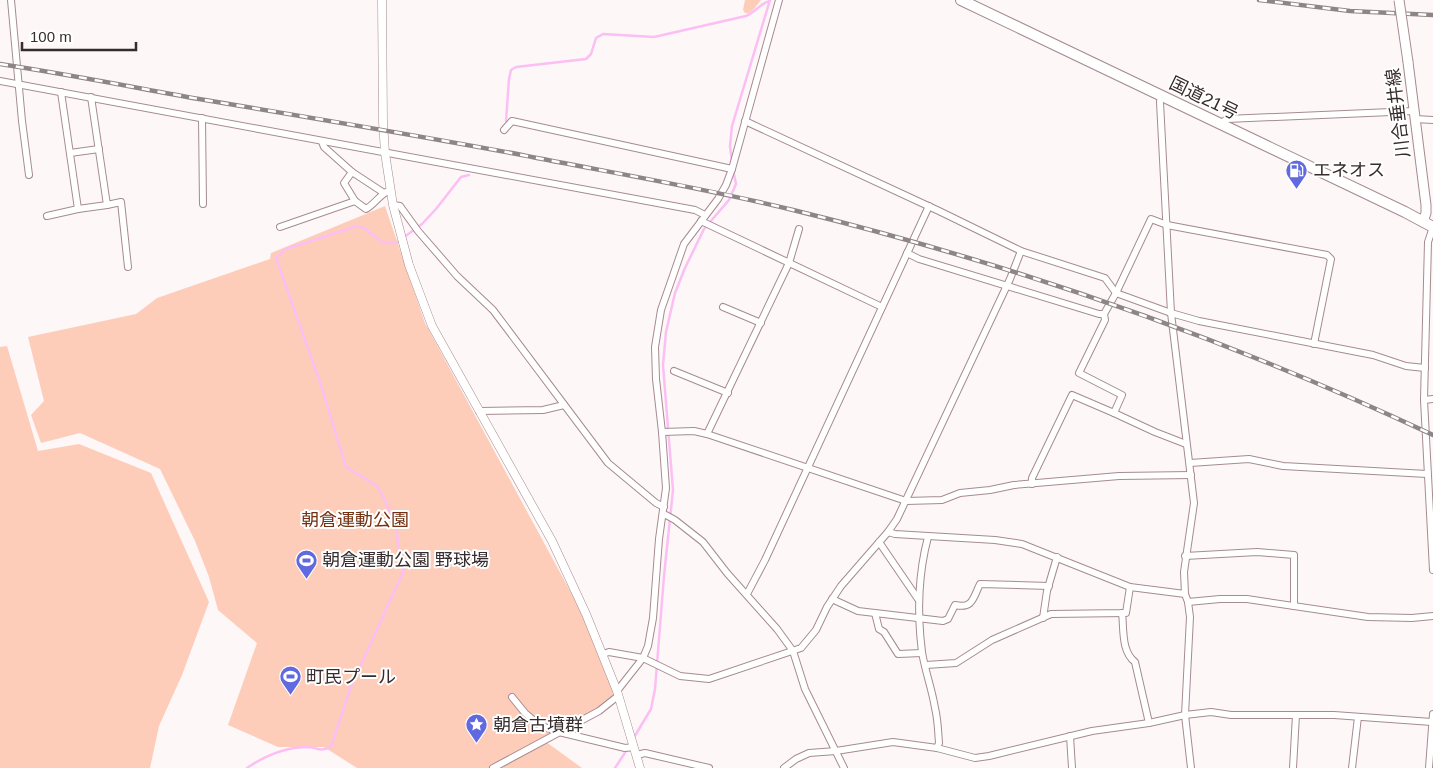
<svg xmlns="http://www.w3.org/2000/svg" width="1433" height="768" viewBox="0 0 1433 768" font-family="Helvetica,'Noto Sans JP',sans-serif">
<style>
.green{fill:#fecdb9}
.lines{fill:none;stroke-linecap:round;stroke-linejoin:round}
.stream{stroke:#fbbff4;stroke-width:2.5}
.minor-casing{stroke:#a68b90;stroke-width:8}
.tertiary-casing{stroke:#a68b90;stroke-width:9}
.secondary-casing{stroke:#a68b90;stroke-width:11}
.trunk-casing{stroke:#a68b90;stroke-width:12}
.minor{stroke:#fff;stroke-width:6}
.tertiary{stroke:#fff;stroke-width:8}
.secondary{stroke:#fff;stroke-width:9}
.trunk{stroke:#fff;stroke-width:10}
.rail-casing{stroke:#8e8587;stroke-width:4.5}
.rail{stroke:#fff;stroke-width:2.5;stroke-dasharray:8;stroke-linecap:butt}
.secondary-bridge-casing{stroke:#a68b90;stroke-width:11;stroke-linecap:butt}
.secondary-bridge{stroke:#fff;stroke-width:9}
.labels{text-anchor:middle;stroke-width:4;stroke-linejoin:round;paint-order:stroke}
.street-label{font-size:18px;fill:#362b2d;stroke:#fff}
.poi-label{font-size:18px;fill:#362b2d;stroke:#fff;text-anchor:start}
.park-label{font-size:18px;fill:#723113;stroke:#fff}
</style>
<rect width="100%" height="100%" fill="#fdf7f8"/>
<g class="green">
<path d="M745,0H761L754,9L749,13H745L743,10Z"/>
<path d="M385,206L425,323L582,613L616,692L608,705L542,739L582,768H357L324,747H278L228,725L257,643L218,610L209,577L195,541L160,469L80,433L41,443L31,415L44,401L28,337L136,314L157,298L270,259L271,253Z"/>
<path d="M7,346L38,451L79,444L151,473L209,602L182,675L159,726L150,768H0V347Z"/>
</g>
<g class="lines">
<g class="stream">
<path d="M506,121L509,79L511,70L516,67L586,59L591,54L596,38L603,34L654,37L746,16C756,12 760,3 770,1"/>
<path d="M732,162L730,146L732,126L770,0"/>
<path d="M633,739L651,709L655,689L664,576L673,490L663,365L666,332L675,293L685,268L704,229L729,200L736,184L733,170"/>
<path d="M247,768C266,755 285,747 308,747C320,748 317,752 331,747L350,689L404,570L399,555L397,532L385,500L377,486L346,467L321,385L276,258L286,249L357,226L364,228L383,243H396L422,224L436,209L461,177L469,175"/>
<path d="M615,768L628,748"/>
</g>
<defs>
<g id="minor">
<path d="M11,0L22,121L29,175"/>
<path d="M779,0L732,169L726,185L718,199L684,244L661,310L655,347L656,379L662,432L694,431L707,434L906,501L942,500L960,493L990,490L1014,485L1119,476L1191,475"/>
<path d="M0,81L695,210L705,215"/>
<path d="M61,92L78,209"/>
<path d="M1161,96L1160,102L1171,313L1194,503L1184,572L1185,594L1188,602L1190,617L1185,715L1191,768"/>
<path d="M91,97L107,205L121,202L128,267"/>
<path d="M202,118L203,204"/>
<path d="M1415,119L1433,120"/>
<path d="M745,121L939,211L1021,251L1105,278L1116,293L1171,313L1199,321L1373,355L1406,366L1425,368"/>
<path d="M1220,124L1227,119L1414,111"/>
<path d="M504,130L512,121L732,169"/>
<path d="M322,142L324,147L352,172L384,193"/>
<path d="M70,153L99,149"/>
<path d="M352,172L344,183L355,201"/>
<path d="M393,205L400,206L418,231L457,276L493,310L608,463L656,503L664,507"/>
<path d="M47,216L78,209L107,205"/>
<path d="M701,221L882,307"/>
<path d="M280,227L355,201L366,209C375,204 380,194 390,190"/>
<path d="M1433,227L1428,242L1424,400L1433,570"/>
<path d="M907,253L919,259L1099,314H1104L1116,293L1151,219L1167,225L1327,255L1331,259L1314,344"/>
<path d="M723,307L761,323"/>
<path d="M674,371L728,393"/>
<path d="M1424,400L1433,399"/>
<path d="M479,411L543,410L564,405"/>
<path d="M1114,413L1155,432L1186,444"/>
<path d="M707,434L789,263L799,229"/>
<path d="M1190,463L1249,459L1283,466L1427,474"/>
<path d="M1032,484V478L1072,395L1114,413L1122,395L1079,373L1105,320L1104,314"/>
<path d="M663,515H666L675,520L703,542L727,573L777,629L793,651L805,689L844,768"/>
<path d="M888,532L895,534L995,540L1022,544L1130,587L1185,594"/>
<path d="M928,537C918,575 917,613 922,652C925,671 932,689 935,708C938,720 938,731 939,743L937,748"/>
<path d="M879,542L918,599"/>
<path d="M1185,556L1257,552L1294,555V606"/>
<path d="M747,594L765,560L929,206"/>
<path d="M832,599L858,611L943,621L948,619L955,605C973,609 973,598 980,584L1049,586"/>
<path d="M1188,602L1220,599H1247L1368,617L1412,618L1433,616"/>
<path d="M875,613L879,629L884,632L898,654L922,653"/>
<path d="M1122,613C1124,629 1121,651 1135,662L1149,723"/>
<path d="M1043,618L1047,591L1057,557"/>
<path d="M603,654L609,652L643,658L680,676L709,679L801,648L816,630L827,607L841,586L888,532L897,519L1010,279L1021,251"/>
<path d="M926,665L956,663L992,640L1051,614L1126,613L1130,587"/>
<path d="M617,691L643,658L648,646L653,618L659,539L666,488L662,432"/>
<path d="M512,697L525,713L539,725L559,732L625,748L634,747"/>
<path d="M1070,736L1072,768"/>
<path d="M637,755L645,753L709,768"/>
<path d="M493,768L599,711L618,696"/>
<path d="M784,768L796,759L809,753L836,751L893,742L937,748L975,758L989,756L1092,731L1149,723L1185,715L1211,712L1231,715H1334L1432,722"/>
<path d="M1293,768L1296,715"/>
<path d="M1352,768L1358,717"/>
<path d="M1429,768L1433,714"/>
</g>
<path id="tertiary" d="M382,0L383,122L385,153L393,205L409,265L432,326L552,541L586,614L617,691L640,768"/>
<path id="secondary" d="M1408,62L1426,205V213L1423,222"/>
<path id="trunk" d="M961,0L1405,212L1433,227"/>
</defs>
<use href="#minor" class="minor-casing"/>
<use href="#tertiary" class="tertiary-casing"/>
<use href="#secondary" class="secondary-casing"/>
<use href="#trunk" class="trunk-casing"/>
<use href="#minor" class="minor"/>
<use href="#tertiary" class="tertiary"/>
<use href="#secondary" class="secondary"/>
<use href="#trunk" class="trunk"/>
<defs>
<g id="rail">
<path d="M1259,0L1350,11L1433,15"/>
<path d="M0,64C66,74 132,87 199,99C307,117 415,135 522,155C613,173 704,188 793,210C1013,264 1228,339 1433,435"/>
</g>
</defs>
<use href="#rail" class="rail-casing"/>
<use href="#rail" class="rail"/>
<defs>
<path id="secondary-bridge" d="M1399,0L1408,62"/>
</defs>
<use href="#secondary-bridge" class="secondary-bridge-casing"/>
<use href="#secondary-bridge" class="secondary-bridge"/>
</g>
<defs>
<symbol id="fuel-pin" viewBox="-11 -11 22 30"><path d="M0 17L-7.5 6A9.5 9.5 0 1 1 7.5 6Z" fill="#6169e1" stroke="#fff"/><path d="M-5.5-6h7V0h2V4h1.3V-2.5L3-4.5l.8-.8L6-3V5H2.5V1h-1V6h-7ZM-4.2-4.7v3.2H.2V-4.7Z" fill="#fff"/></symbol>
<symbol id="stadium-pin" viewBox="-11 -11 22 30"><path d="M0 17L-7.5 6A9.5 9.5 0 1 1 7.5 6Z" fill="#6169e1" stroke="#fff"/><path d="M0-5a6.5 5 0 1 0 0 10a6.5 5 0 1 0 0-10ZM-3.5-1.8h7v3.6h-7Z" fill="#fff"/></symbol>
<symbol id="sight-pin" viewBox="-11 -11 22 30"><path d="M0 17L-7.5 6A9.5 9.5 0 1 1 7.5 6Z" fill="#6169e1" stroke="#fff"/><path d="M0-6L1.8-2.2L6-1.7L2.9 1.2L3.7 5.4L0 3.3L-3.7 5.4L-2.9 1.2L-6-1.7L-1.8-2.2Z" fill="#fff"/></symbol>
</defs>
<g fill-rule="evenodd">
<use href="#fuel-pin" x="1284" y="158" width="25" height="34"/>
<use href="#stadium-pin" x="294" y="548" width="25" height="34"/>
<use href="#stadium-pin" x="278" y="664" width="25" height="34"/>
<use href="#sight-pin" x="464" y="712" width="25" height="34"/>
</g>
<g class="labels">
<g class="street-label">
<text transform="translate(1204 98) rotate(26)" y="6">国道21号</text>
<text transform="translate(1398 113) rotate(-97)" y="6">川合垂井線</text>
</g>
<g class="poi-label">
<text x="1313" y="176">エネオス</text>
<text x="322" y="566">朝倉運動公園 野球場</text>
<text x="306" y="683">町民プール</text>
<text x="493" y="731">朝倉古墳群</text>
</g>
<g class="park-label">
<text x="355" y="526">朝倉運動公園</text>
</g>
</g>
<path d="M22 42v8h114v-8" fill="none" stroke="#362b2d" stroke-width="2.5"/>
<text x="30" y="42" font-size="15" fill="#362b2d" stroke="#ffffff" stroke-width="4" paint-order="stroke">100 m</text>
</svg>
